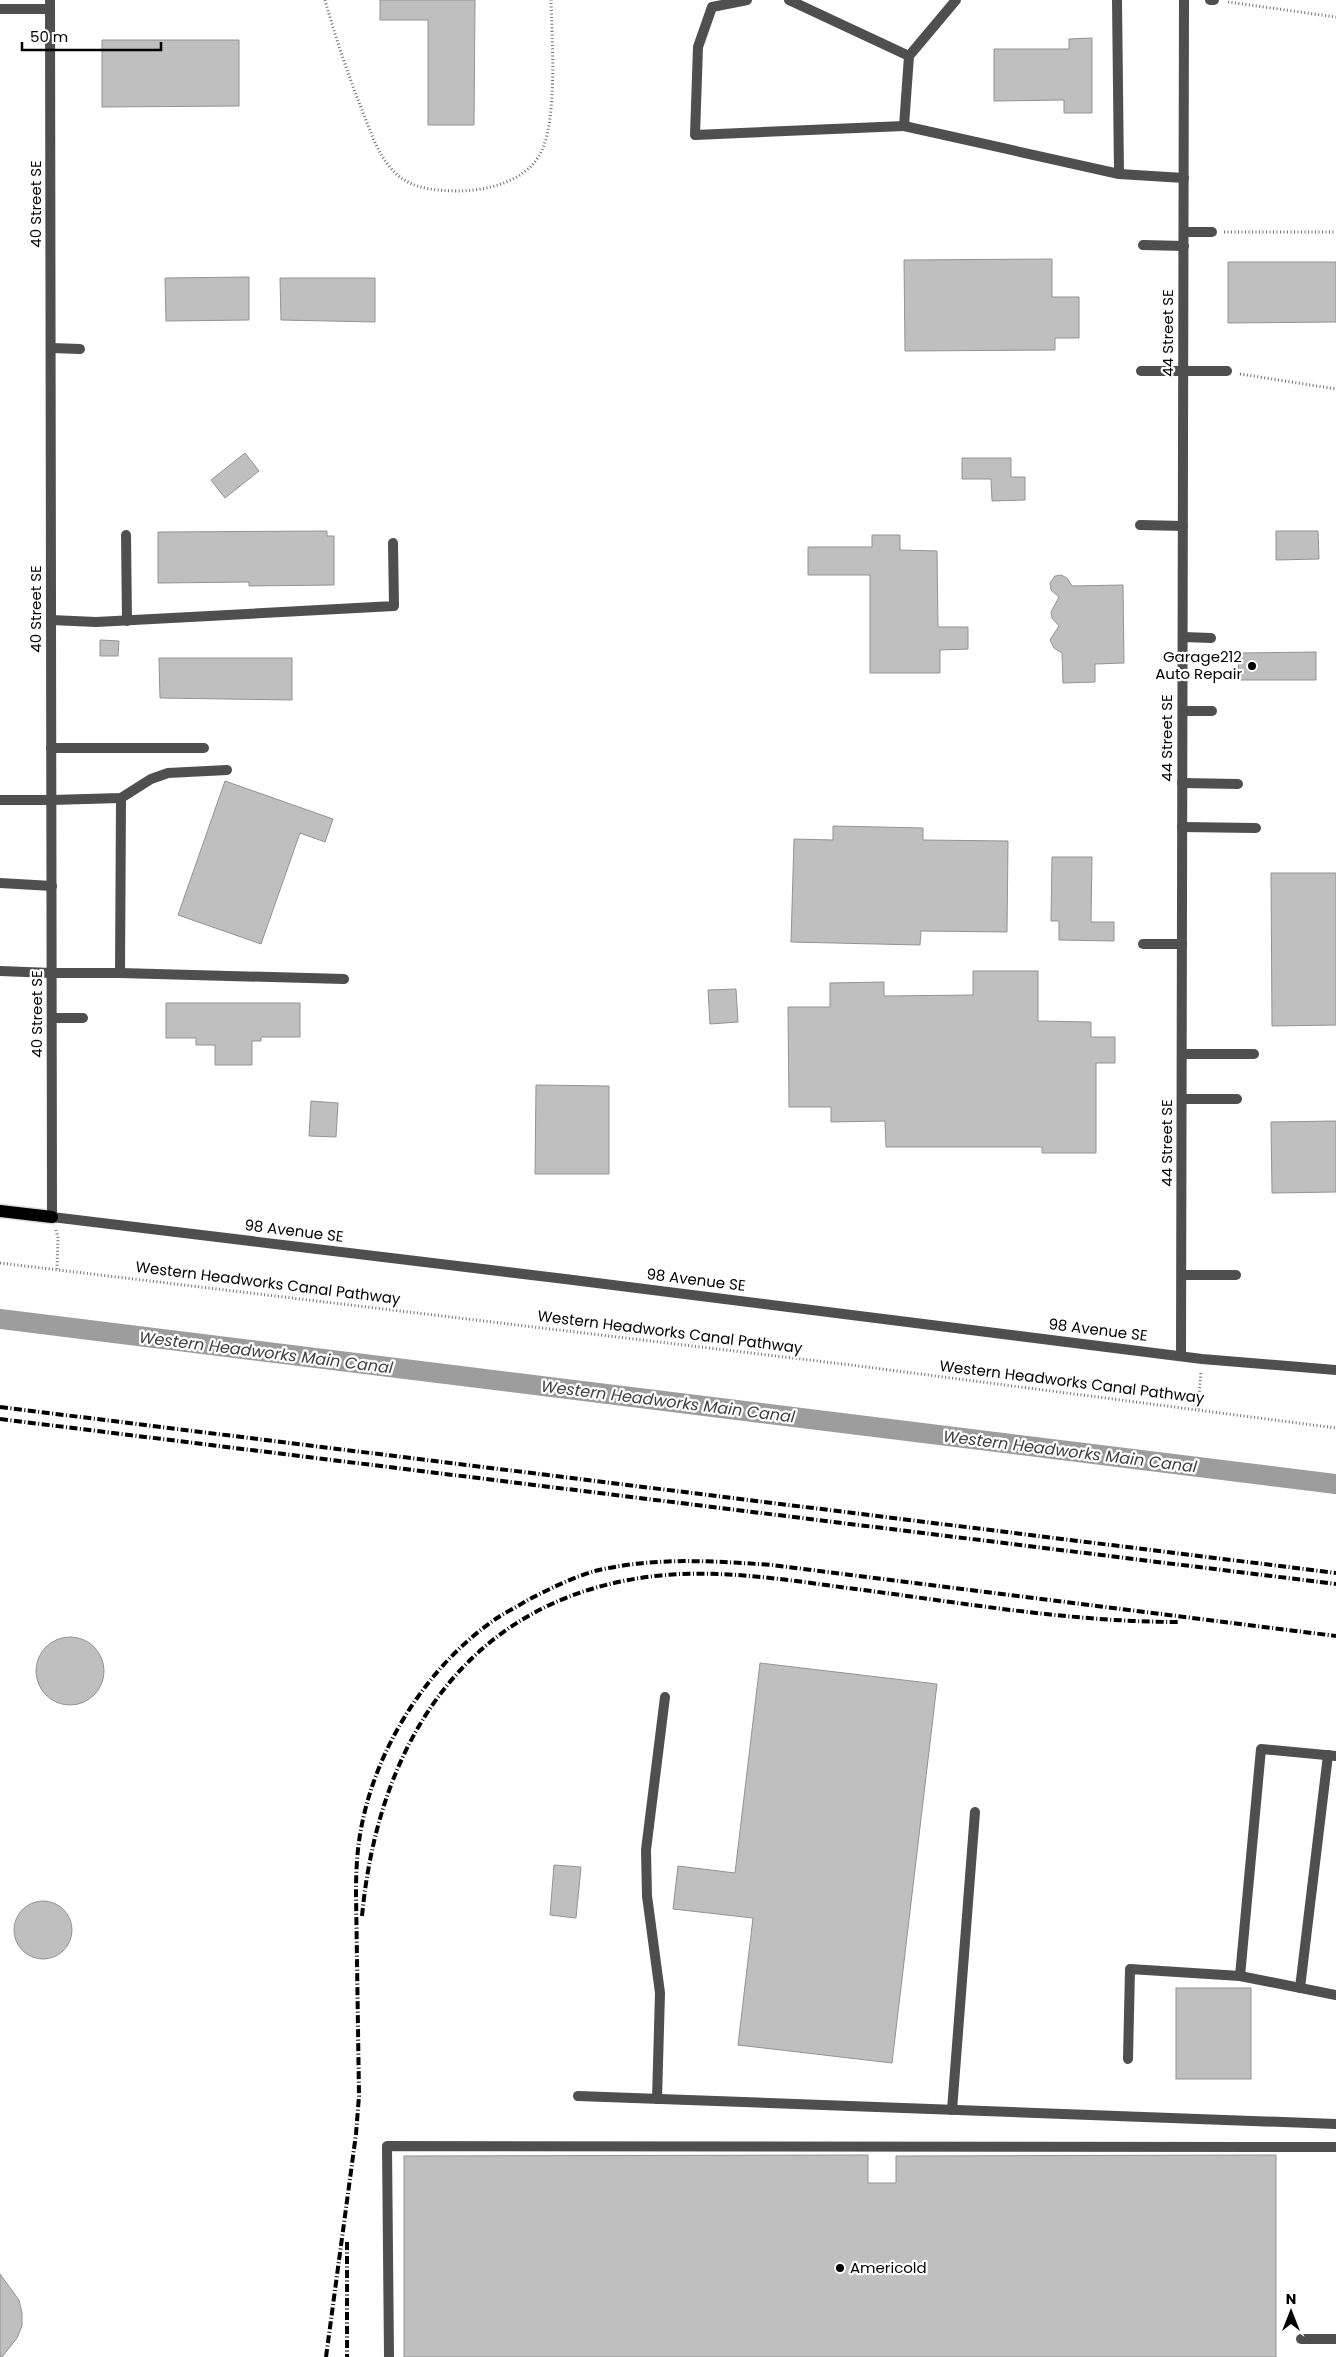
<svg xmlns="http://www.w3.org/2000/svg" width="1336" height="2357" viewBox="0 0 1336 2357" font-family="Poppins,sans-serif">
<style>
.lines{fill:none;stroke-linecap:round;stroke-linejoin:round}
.canal{stroke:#9d9d9d;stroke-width:20}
.building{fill:#bfbfbf;stroke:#939393}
.primary-casing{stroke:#dbdbdb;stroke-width:15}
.path{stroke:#717171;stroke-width:3;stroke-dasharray:1 2.5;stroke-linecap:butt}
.service{stroke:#4f4f4f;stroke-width:10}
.minor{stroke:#4f4f4f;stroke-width:10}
.primary{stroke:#000;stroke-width:12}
.rail{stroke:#000;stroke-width:4;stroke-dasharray:8 2.5 1 2.5;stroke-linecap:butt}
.poi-dot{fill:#000;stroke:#fff;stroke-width:2}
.labels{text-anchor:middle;stroke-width:4.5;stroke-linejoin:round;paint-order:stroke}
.street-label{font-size:15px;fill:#000;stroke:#fff}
.poi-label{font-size:15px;fill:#000;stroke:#fff;text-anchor:end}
.water-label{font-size:16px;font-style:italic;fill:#3e3e3e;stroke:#fff}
</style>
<rect width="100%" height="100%" fill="#fff"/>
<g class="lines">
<path class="canal" d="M0,1319L1336,1484"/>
</g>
<g class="building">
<path d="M380,0H475L474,125H428V20H380Z"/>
<path d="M1092,38V113H1064V100L994,101V49H1069V39Z"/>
<path d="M102,40H239V106L102,107Z"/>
<path d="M1052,259V297H1079V338H1055V350L905,351L904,260Z"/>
<path d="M1228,262H1336V322L1228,323Z"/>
<path d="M249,277V320L166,321L165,278Z"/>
<path d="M280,278H375V322L281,320Z"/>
<path d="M245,453L259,471L225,498L211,480Z"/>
<path d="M962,458H1011V477H1025V500L992,501L991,479H962Z"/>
<path d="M327,531V536H334V585L249,586V582L158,583V532Z"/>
<path d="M1276,531H1318L1319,559L1276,560Z"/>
<path d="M872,535H900V550L937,551L938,627H968V649L940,650V673H870V575H808V547H872Z"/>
<path d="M1061,575L1067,578L1072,586L1123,585L1124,663L1095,664V682L1063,683L1062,653L1054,648L1050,640L1059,626L1052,618L1051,612L1059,597L1051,590L1050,583L1055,576Z"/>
<path d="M100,640L119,641L118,656H100Z"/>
<path d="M1316,652V680H1239L1238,653Z"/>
<path d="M159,658H292V700L160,698Z"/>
<path d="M225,781L333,819L325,842L300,833L261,944L178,915Z"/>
<path d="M833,826L923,828V840L1008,841L1007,932L921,931L920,945L791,942L794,839L833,840Z"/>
<path d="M1052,857H1092L1091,922H1114V941L1059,940V921H1051Z"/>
<path d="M1271,873H1336V1025L1272,1026Z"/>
<path d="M973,971H1038V1021L1091,1022V1037H1115V1063H1096V1153H1042V1147H886L885,1121L831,1122V1107H789L788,1007H830V983L884,982V996L973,995Z"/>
<path d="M736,989L738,1022L710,1024L708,990Z"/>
<path d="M166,1003H300V1037H261V1041H252V1065H215V1045H196V1038H166Z"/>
<path d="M536,1085L609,1086V1174H535Z"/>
<path d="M311,1101L338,1103L336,1137L309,1136Z"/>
<path d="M1336,1121V1192L1272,1193L1271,1122Z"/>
<circle cx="70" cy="1671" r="34"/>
<path d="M760,1663L937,1684L892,2063L738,2045L753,1918L673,1909L678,1866L735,1873Z"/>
<path d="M554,1865L581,1867L576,1918L550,1915Z"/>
<circle cx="43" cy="1930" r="29"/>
<rect x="1176" y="1988" width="75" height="91"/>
<path d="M868,2155V2183H896V2156L1276,2155V2357H404V2156Z"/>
<path d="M0,2274L19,2300L22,2313V2326L17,2338L2,2357H0Z"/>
</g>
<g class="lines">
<defs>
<path id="primary" d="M0,1211L52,1217"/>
</defs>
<use href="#primary" class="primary-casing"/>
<g class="path">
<path d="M325,0C336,39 349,78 364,115C371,133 377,151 389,166C407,189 430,190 457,191C486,191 525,182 540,154C558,122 552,38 551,0"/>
<path d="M1228,2L1336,17"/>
<path d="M1224,232H1336"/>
<path d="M1240,374L1336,389"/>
<path d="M56,1230L58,1238L57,1269"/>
<path d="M0,1263L851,1365L1336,1428"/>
<path d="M1198,1409L1201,1372"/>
</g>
<g class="service">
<path d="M747,0L712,7L698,47L695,135L904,126"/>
<path d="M789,0L909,56"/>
<path d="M956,0L909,56L904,126L1119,174L1184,178"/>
<path d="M1117,0L1119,174"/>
<path d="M1210,0H1214"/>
<path d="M1184,232H1212"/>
<path d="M1143,245L1184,246"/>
<path d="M51,348L80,349"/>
<path d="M1141,371H1227"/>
<path d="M1140,525L1183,526"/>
<path d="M126,535L127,621"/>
<path d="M51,620L96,622L394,606L393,543"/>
<path d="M1183,637L1211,638"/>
<path d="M1183,711H1212"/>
<path d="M51,748H204"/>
<path d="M1182,783L1238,784"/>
<path d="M51,800L121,798L151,779L168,773L227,770"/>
<path d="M1182,827L1256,828"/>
<path d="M0,883L52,886"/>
<path d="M1143,944H1182"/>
<path d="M0,971L52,973H120L121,798"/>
<path d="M120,973L344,979"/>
<path d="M52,1018H83"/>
<path d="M1182,1054H1254"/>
<path d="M1182,1099H1237"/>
<path d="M1182,1275H1236"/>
<path d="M1240,1976L1336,1995"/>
<path d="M1300,1988L1328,1755"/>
<path d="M1128,2059L1130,1969L1240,1976L1261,1749L1336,1756"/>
<path d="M578,2096L1336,2124"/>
<path d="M657,2099L660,1993L647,1896L646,1850L665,1697"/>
<path d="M952,2110L975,1812"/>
<path d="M1301,2339H1336"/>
<path d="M389,2357L387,2146L1336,2147"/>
</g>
<g class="minor">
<path d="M50,0L52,1217L565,1279L1202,1359L1336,1370"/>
<path d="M0,9H50"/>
<path d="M0,800H51"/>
<path d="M1181,1355L1184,0"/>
</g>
<use href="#primary" class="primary"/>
<g class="rail">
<path d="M0,1407L1336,1573"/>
<path d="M0,1419L1336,1584"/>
<path d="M362,1916C379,1736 473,1592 665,1575C726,1570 788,1580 848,1588C958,1602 1068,1622 1179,1622"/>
<path d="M347,2242V2357"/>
<path d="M326,2357L356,2134L359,2096L356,1893C356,1872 357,1850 361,1829C376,1747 428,1665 497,1618C506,1612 517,1607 526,1601C549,1589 575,1576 599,1570C657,1557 714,1561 772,1565L1336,1636"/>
</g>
</g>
<g class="poi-dot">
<circle cx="1252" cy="666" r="5"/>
<circle cx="840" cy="2268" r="5"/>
</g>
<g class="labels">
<g class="street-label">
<text transform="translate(36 204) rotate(-90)" y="5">40 Street SE</text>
<text transform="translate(1168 333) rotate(-90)" y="5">44 Street SE</text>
<text transform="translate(36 609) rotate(-90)" y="5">40 Street SE</text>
<text transform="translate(1167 738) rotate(-90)" y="5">44 Street SE</text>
<text transform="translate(37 1014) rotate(-90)" y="5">40 Street SE</text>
<text transform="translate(1167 1143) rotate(-90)" y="5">44 Street SE</text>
<text transform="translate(294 1231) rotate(7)" y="5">98 Avenue SE</text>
<text transform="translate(696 1280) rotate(7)" y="5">98 Avenue SE</text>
<text transform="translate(268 1283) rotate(7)" y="5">Western Headworks Canal Pathway</text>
<text transform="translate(1098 1330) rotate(7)" y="5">98 Avenue SE</text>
<text transform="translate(670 1332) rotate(7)" y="5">Western Headworks Canal Pathway</text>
<text transform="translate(1072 1382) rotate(7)" y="5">Western Headworks Canal Pathway</text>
</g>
<g class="poi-label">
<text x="1242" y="662">Garage212<tspan x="1242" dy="17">Auto Repair</tspan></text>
<text x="850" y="2273" text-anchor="start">Americold</text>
</g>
<g class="water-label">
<text transform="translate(266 1352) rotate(7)" y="6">Western Headworks Main Canal</text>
<text transform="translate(668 1401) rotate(7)" y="6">Western Headworks Main Canal</text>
<text transform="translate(1070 1451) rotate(7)" y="6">Western Headworks Main Canal</text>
</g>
</g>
<g transform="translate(1291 2312)" stroke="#ffffff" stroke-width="4" paint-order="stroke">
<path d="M0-4L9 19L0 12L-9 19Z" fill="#000000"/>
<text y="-8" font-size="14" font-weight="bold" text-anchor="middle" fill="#000000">N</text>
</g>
<path d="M22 42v8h139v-8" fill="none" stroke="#000000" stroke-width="2.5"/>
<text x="30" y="42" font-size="15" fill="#000000" stroke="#ffffff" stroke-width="4" paint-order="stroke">50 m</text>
</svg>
